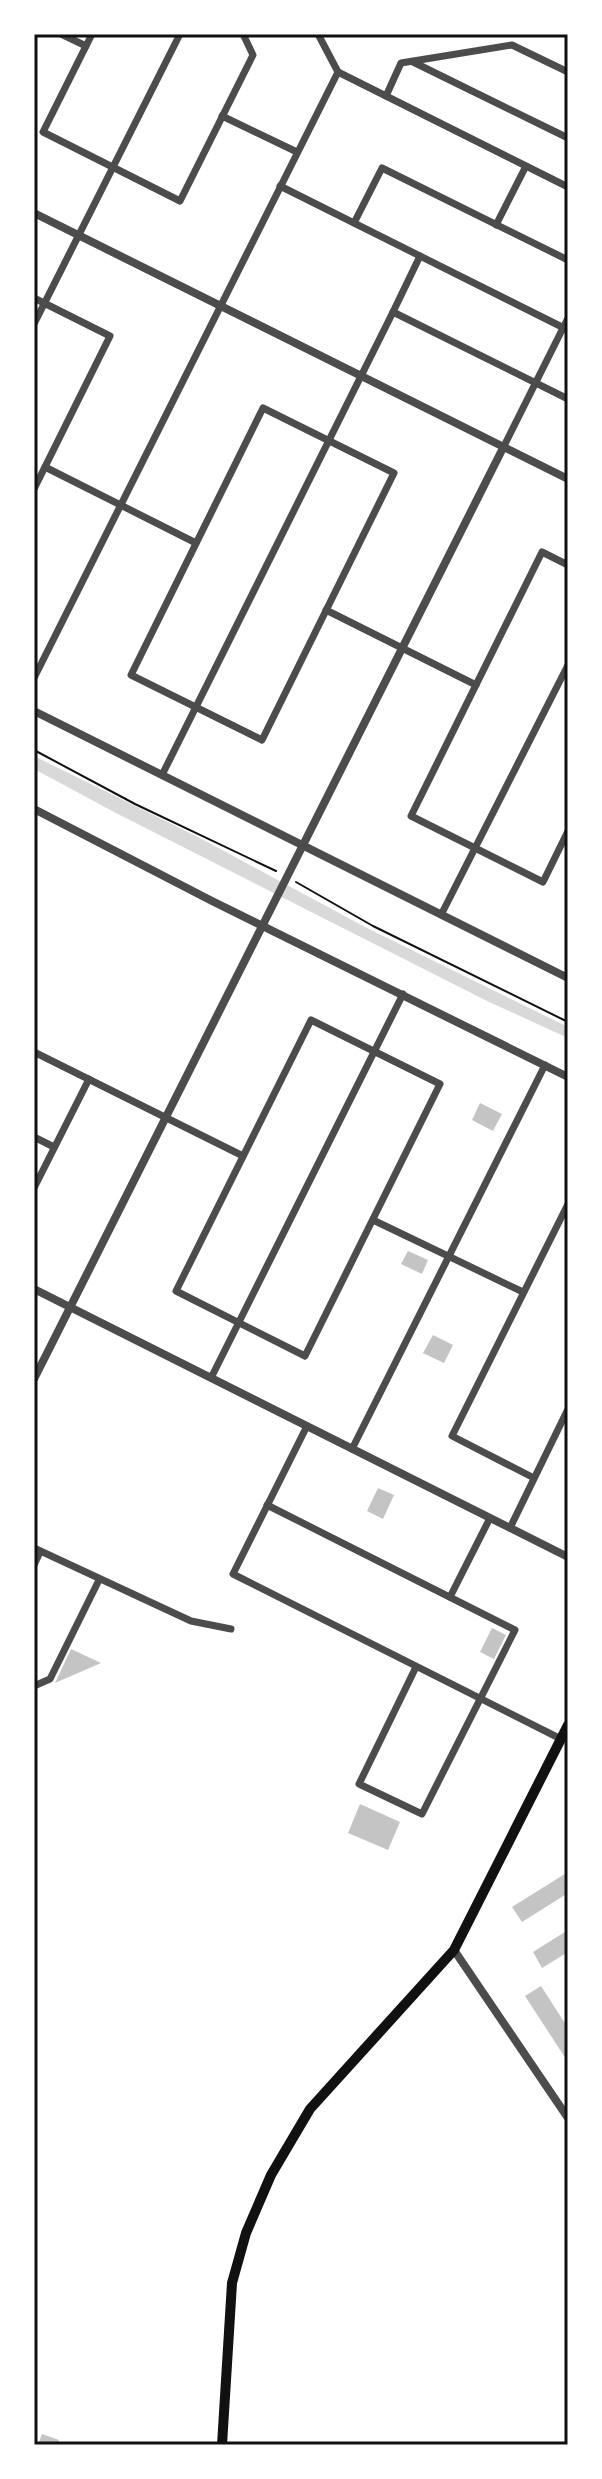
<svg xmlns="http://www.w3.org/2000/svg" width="602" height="2479" viewBox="0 0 602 2479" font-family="'Titillium Web',sans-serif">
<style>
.water{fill:#d9d9d9}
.building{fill:#c4c4c4}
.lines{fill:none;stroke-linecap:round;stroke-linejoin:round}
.path{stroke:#111;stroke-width:2}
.minor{stroke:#4c4c4c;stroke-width:7}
.tertiary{stroke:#4c4c4c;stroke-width:8}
.secondary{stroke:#111;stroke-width:10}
.neatline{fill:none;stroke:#111;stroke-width:3}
</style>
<rect width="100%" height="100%" fill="#fff"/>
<path class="water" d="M34,756L198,837L367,928L568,1027V1038L487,1001L116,813L34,769Z"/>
<g class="building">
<path d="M480,1103L502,1114L493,1131L472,1120Z"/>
<path d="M408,1251L428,1260L422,1274L401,1264Z"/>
<path d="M433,1335L453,1345L444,1363L423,1353Z"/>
<path d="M378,1488L394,1495L383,1519L367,1511Z"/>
<path d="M492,1628L506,1635L494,1659L480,1652Z"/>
<path d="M71,1649L101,1663L55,1683Z"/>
<path d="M360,1804L400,1822L388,1850L348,1833Z"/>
<path d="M568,1872V1893L522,1922L512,1907Z"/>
<path d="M568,1930V1952L542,1968L533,1952Z"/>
<path d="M541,1986L568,2028V2062L525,1996Z"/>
<path d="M42,2434L59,2440L57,2445H38Z"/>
</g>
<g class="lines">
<g class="path">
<path d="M34,750L135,804L276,871"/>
<path d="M296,882L373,926L568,1022"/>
</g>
<g class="minor">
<path d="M61,34L86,46"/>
<path d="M92,34L43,132L180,201L253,55L243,34"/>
<path d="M318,34L338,72"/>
<path d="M413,62L568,138"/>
<path d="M338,72L568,187"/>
<path d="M386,96L401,63L512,45L568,72"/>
<path d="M222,116L297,152"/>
<path d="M280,186L568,330"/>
<path d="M354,223L382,168L568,260"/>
<path d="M496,225L526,166"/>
<path d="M34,298L110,336L34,489"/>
<path d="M393,312L420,256"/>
<path d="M34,324L180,34"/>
<path d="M263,408L394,473L262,740L131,675Z"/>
<path d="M504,446L568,318"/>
<path d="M45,467L196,543"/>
<path d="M568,565L542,552L411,816L543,882L568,831"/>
<path d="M326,610L476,685"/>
<path d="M34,678L338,72"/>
<path d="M162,775L393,312L568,399"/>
<path d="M441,915L568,665"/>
<path d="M311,1020L440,1084L305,1356L176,1291Z"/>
<path d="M34,1052L243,1156"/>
<path d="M34,1137L54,1147"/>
<path d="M34,1188L89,1079"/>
<path d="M373,1220L523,1292"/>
<path d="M211,1378L403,994"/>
<path d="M307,1426L233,1574L561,1739"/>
<path d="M352,1449L545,1065"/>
<path d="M534,1478L452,1436L568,1204"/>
<path d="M267,1505L515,1630L422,1814L359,1784L416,1667"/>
<path d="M510,1528L568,1409"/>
<path d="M34,1548L191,1621L231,1629"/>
<path d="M34,1565L40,1552"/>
<path d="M450,1597L490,1518"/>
<path d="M34,1686L50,1679L99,1580"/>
</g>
<g class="tertiary">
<path d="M34,213L568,479"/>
<path d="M34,711L568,978"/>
<path d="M34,809L212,901L568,1077"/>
<path d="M34,1289L568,1557"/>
<path d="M34,1379L504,446"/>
<path d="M454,1950L568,2118"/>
</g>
<path class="secondary" d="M222,2445L232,2283L246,2233L271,2175L310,2109L454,1950L568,1725"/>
</g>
<rect width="602" height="2479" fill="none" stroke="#ffffff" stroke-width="72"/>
<rect x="36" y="36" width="530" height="2407" class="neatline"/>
</svg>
